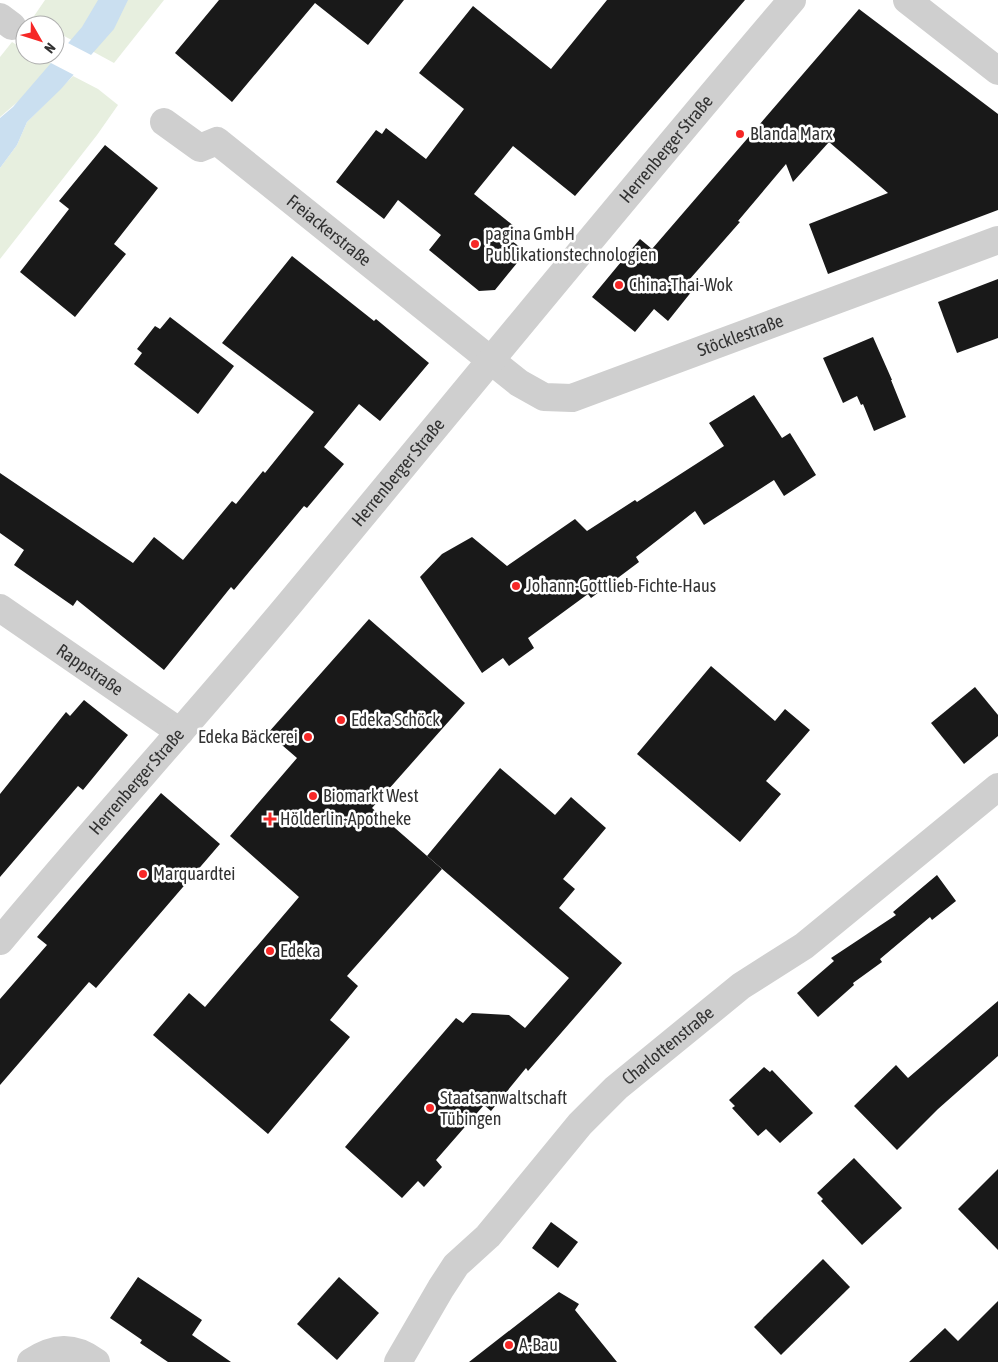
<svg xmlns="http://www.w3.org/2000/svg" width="998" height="1362" viewBox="0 0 998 1362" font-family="'Asap Condensed',sans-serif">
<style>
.green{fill:#e7efdf}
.water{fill:#cadff0}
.pier{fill:#fff}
.building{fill:#191919}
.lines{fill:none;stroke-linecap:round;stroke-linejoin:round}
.minor{stroke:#cfcfcf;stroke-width:28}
.poi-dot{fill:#f62726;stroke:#fff;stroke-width:2}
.labels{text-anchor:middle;stroke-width:5;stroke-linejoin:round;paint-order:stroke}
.poi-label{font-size:18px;fill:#323232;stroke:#fff;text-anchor:start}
.street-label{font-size:18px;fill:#323232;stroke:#fff}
</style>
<rect width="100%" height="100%" fill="#fff"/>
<g class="green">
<path d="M45,0H164L114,63L55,31V25H44L32,19Z"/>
<path d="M12,42L25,50V55H35L52,64L28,93L0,117V57Z"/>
<path d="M73,76L98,89L118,105L97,135L0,259V168L17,145L27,122Z"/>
</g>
<path class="water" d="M98,0H128L114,29L61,89L27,122L17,145L0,168V118L13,107L82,27Z"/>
<path class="pier" d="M66,42L93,56L76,76L49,62Z"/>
<g class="building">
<path d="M219,0H404L368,45L315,3L232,102L175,53Z"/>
<path d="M607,0H745L575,196L513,146L474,194L515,227L507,237L526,252L495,290L479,291L429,250L441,235L398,200L384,219L336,182L376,130L382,134L386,128L426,159L464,109L419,73L473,6L551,69Z"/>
<path d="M859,9L998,114V210L828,274L809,224L888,193L829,142L793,182L786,164L738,221L740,222L689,280L696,286L668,321L654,309L635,332L592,297L640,239L652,249Z"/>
<path d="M105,145L158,188L114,244L126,254L75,317L20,272L69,209L59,201Z"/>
<path d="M292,256L374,321L376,319L429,363L380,421L359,404L324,447L344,464L307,508L304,506L234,590L231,587L164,670L77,600L73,606L14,565L24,550L0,533V473L133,563L154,537L183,560L232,501L236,504L263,471L265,473L314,412L222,343Z"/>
<path d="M998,279V338L957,353L938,302Z"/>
<path d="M170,317L234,366L198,414L134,364L142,353L137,349L155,326L160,329Z"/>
<path d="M873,337L892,380H891L906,417L874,431L863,404L861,405L857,396L843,403L823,358Z"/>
<path d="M754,395L782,438L790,433L816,475L784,496L774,480L704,525L695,511L636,557L639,562L591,598L588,594L528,638L534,648L509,666L503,658L482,673L420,577L442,554L472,537L507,566L575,519L587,531L635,500L637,502L724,446L709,423Z"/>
<path d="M369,619L465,703L372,808L442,869L347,976L358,986L330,1020L350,1037L268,1134L153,1035L189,993L205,1007L299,897L230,836L297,758L268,733Z"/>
<path d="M711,666L775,721L785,709L810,730L766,781L781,794L740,842L637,754Z"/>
<path d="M975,687L998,715V736L964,764L931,723Z"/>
<path d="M84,700L128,735L83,790L78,786L0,877V794L66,712L70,716Z"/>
<path d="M500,768L555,815L571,797L606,828L563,879L575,889L559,908L622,963L528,1071L526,1068L491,1111L484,1105L436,1160L442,1167L424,1187L418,1181L402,1198L345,1147L456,1018L463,1023L472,1013L509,1015L525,1028L569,978L427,856Z"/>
<path d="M161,793L220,844L96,988L89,982L0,1085V999L47,945L37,937Z"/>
<path d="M937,875L956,901L932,920L930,917L880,959L882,962L853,983L854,985L818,1017L797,993L834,961L831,958L896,915L893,912Z"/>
<path d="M998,1001V1056L938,1109L897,1150L854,1106L896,1065L908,1078Z"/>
<path d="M764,1067L770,1072L772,1070L813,1113L780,1143L766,1129L758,1136L732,1108L735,1106L729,1100Z"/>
<path d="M854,1158L902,1208L862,1245L821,1201L823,1199L817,1193Z"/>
<path d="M998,1169V1250L958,1209Z"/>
<path d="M551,1222L578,1242L558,1268L532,1248Z"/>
<path d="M823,1259L850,1287L781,1355L754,1327Z"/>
<path d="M138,1277L202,1320L192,1335L231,1362H168L140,1343L142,1340L110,1318Z"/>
<path d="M339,1277L379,1313L337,1360L297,1324Z"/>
<path d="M559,1292L579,1304L575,1310L617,1362H469Z"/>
<path d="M998,1301V1362H909L945,1328L958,1341Z"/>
</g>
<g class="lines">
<g class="minor">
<path d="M907,0L998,71"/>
<path d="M0,17L12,26"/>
<path id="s1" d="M164,122L200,148L217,141L519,383L544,397L572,398L998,240"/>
<path id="s2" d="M0,608L180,732"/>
<path id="s3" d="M0,941C95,827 195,717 290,603C457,402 622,199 792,0"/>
<path d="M31,1362C54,1347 73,1345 96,1362"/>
<path id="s4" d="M398,1362L441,1288L456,1265L488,1236L580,1124L616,1088L741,986L804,946L998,787"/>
</g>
</g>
<g class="poi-dot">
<circle cx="740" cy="134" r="5"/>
<circle cx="475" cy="244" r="5"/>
<circle cx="619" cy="285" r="5"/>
<circle cx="516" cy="586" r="5"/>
<circle cx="341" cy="720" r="5"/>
<circle cx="308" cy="737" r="5"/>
<circle cx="313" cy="796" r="5"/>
<path d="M267.5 811.5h5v5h5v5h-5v5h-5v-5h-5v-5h5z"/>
<circle cx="143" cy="874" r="5"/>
<circle cx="270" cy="951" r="5"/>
<circle cx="430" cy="1108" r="5"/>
<circle cx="509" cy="1345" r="5"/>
</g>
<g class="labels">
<g class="poi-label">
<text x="750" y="140">Blanda Marx</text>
<text x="485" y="240">pagina GmbH<tspan x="485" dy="21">Publikationstechnologien</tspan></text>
<text x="629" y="291">China-Thai-Wok</text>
<text x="526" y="592">Johann-Gottlieb-Fichte-Haus</text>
<text x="351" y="726">Edeka Schöck</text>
<text x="298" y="743" text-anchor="end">Edeka Bäckerei</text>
<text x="323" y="802">Biomarkt West</text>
<text x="280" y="825">Hölderlin-Apotheke</text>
<text x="153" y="880">Marquardtei</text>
<text x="280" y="957">Edeka</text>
<text x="440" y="1104">Staatsanwaltschaft<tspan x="440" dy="21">Tübingen</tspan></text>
<text x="519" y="1351">A-Bau</text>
</g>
<g class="street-label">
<text dy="6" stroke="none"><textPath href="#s3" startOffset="1035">Herrenberger Straße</textPath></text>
<text dy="6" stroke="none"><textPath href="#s1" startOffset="206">Freiackerstraße</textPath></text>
<text dy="6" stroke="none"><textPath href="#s1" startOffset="686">Stöcklestraße</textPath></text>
<text dy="6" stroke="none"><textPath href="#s3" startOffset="615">Herrenberger Straße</textPath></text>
<text dy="6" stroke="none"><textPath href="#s2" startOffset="109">Rappstraße</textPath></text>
<text dy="6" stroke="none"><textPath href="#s3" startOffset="210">Herrenberger Straße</textPath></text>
<text dy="6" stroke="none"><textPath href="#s4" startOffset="419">Charlottenstraße</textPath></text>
</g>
</g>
<g transform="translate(40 40) rotate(129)"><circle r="24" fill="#ffffff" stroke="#adadad"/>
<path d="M0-4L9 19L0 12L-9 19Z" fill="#f62726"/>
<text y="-8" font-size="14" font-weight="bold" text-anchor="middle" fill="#323232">N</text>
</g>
</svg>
